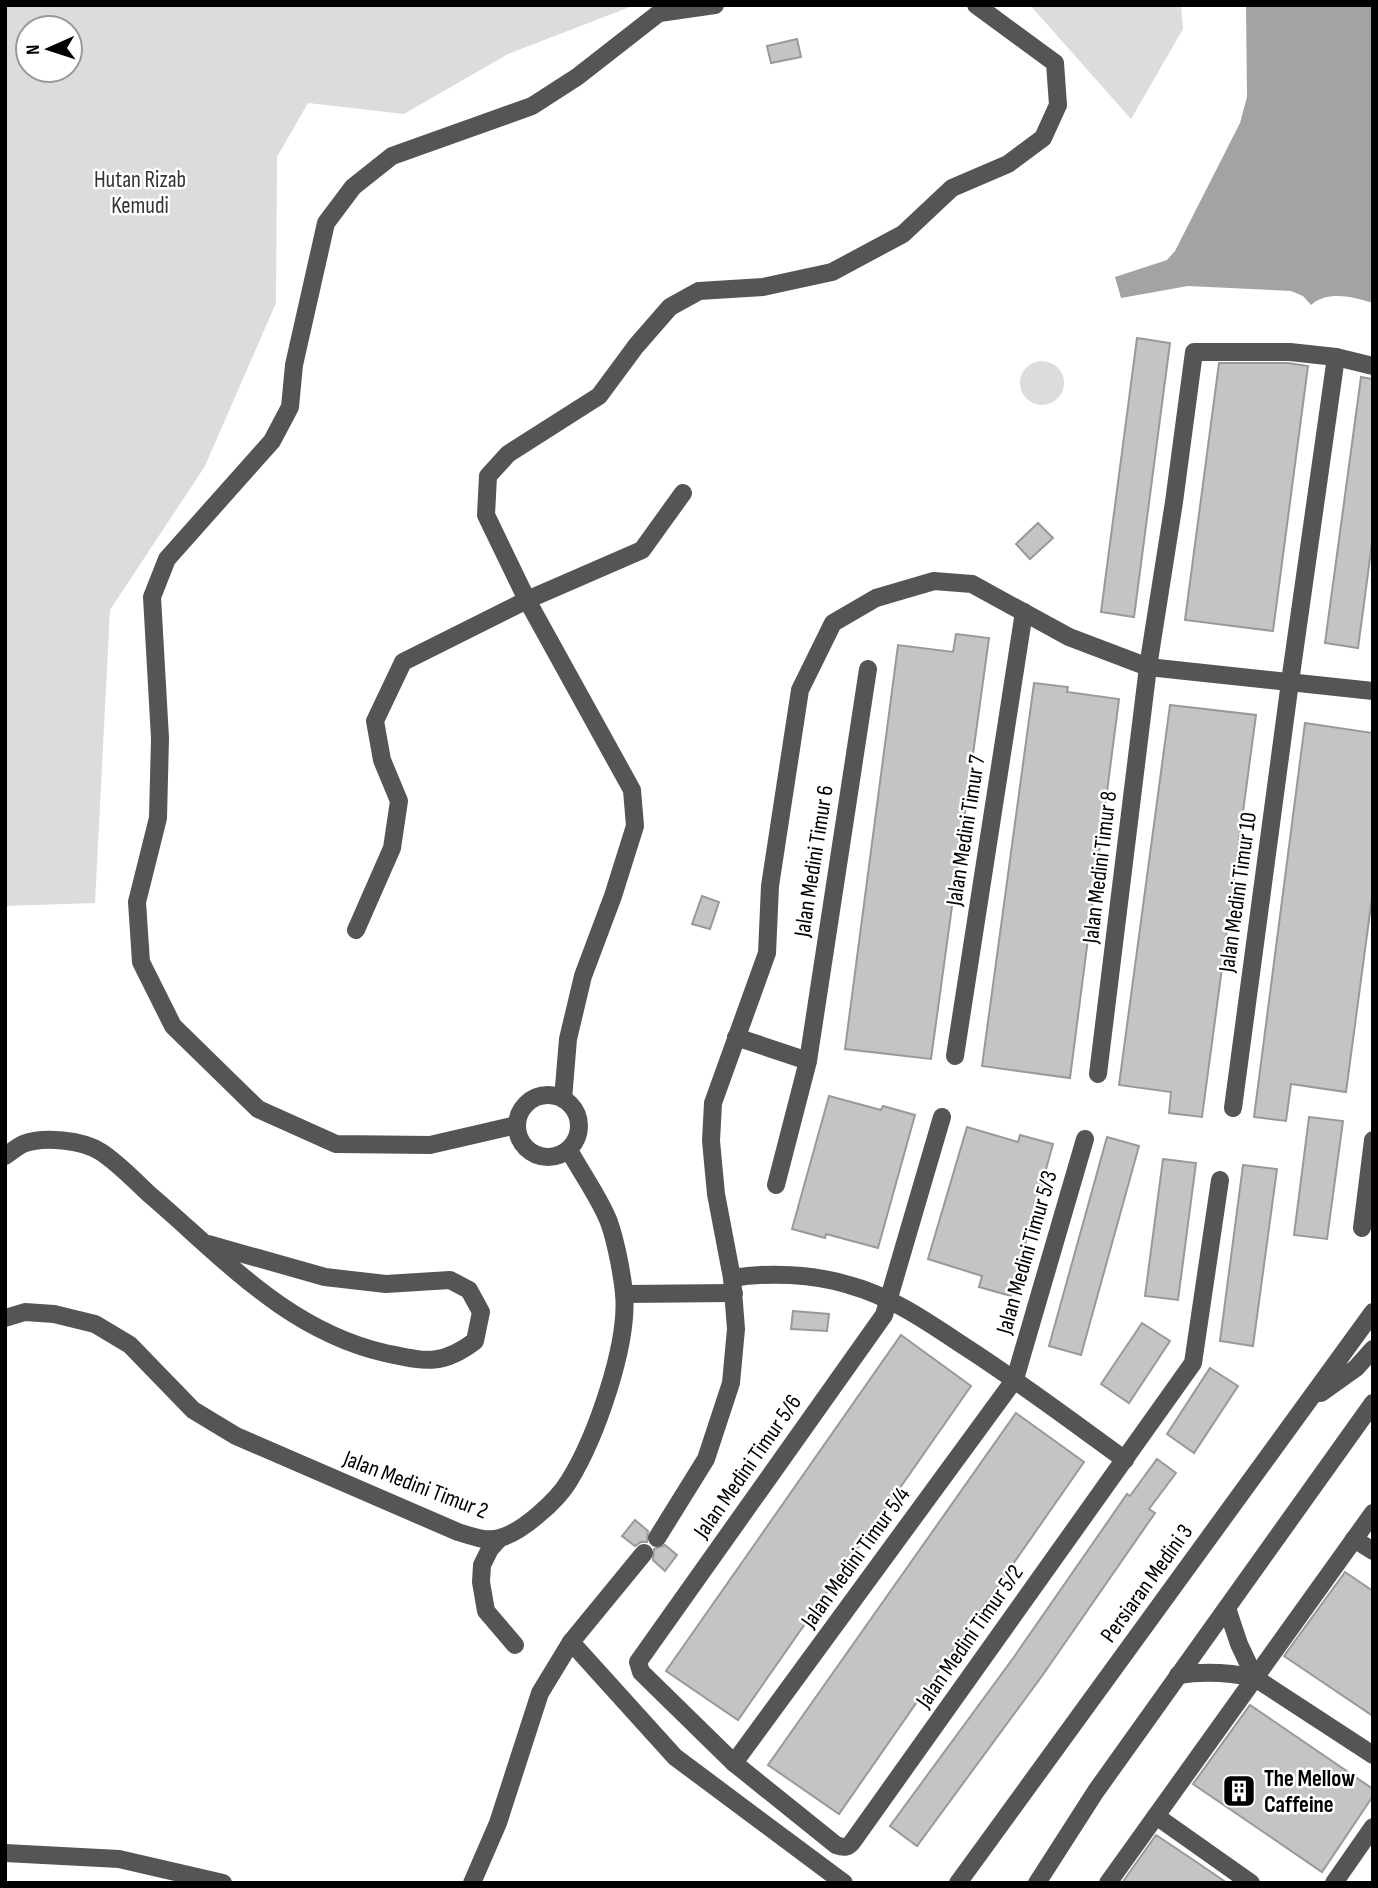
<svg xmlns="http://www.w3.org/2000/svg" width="1378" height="1888" viewBox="0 0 1378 1888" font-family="'Sofia Sans Condensed',sans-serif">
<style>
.green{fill:#dcdcdc;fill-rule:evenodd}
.water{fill:#a3a3a3}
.building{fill:#c4c4c4;stroke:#999;stroke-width:2}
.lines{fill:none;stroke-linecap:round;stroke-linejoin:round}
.minor{stroke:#555;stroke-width:18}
.labels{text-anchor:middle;stroke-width:5;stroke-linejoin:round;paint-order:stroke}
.park-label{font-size:23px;fill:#333;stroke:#fff}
.street-label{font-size:23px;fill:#000;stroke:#fff}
.poi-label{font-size:23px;font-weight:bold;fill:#000;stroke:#fff;text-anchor:start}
</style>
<rect width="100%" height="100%" fill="#fff"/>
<g class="green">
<path d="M5,5H635L508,54L404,114L308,103L277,157L276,303L205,466L110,610L95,903L5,906ZM28,28H70V70H28Z"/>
<path d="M1030,5H1181L1183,29L1131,119Z"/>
<circle cx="1042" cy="383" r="22"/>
</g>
<path class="water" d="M1246,5H1373V303C1353,297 1328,290 1311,305L1303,296L1291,291L1188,286L1121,298L1115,277L1167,260L1175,251L1240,123L1247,97Z"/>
<g class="building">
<path d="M797,39L801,57L771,63L767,46Z"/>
<path d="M1137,338L1170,343L1134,617L1101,612Z"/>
<path d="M1219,363H1288L1308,366L1273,631L1185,620Z"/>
<path d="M1361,377L1373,379V536L1358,648L1325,643Z"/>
<path d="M1038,523L1053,538L1030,559L1016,544Z"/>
<path d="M956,634L989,638L931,1059L845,1049L898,645L953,652Z"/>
<path d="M1034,683L1068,687L1067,692L1119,699L1070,1078L982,1066Z"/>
<path d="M1170,705L1256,715L1202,1117L1169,1113L1171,1092L1119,1085Z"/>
<path d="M1305,723L1373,733V890L1346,1092L1291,1084L1286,1121L1254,1117Z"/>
<path d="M702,896L719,902L710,929L692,924Z"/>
<path d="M829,1096L881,1110L883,1106L915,1115L878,1248L826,1234L825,1238L792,1229Z"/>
<path d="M1309,1117L1343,1121L1327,1239L1294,1235Z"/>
<path d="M967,1127L1018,1142L1020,1135L1053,1144L1011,1296L979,1287L982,1276L928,1259Z"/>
<path d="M1107,1137L1139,1146L1081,1355L1049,1346Z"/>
<path d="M1163,1159L1196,1163L1178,1300L1145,1296Z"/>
<path d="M1243,1165L1277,1169L1253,1346L1220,1341Z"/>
<path d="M793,1311L829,1314L827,1331L791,1329Z"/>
<path d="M1142,1323L1170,1341L1129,1403L1101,1384Z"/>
<path d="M901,1335L971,1386L738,1720L666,1671Z"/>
<path d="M1210,1368L1238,1386L1194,1453L1167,1434Z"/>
<path d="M1016,1413L1084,1462L839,1814L768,1765Z"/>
<path d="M1157,1459L1176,1473L1149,1509L1155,1513L1042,1676L917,1846L890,1826L1014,1657L1127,1494L1130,1496Z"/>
<path d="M635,1520L648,1531L647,1542H641L635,1546L622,1536Z"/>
<path d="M665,1545L677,1555L665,1571L653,1560L654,1549Z"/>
<path d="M1345,1572L1373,1591V1716L1284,1656Z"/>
<path d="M1250,1705L1373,1789V1796L1322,1872L1193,1784Z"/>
<path d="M1156,1835L1195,1861L1227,1883H1122Z"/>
</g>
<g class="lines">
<g class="minor">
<path d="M356,930L392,848L399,801L382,760L375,721L403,662L527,600L642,550L683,493"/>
<path d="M736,1037L808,1061"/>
<path d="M955,1056L1024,612"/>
<path d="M1098,1074L1148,667L1174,502L1194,352H1290L1336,357L1373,366"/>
<circle cx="548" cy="1126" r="31"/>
<path d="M563,1099L568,1039L583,976L613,896L635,826L632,790L527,600L486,515L488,476L508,454L599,396L636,346L670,307L699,291L763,287L832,272L903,234L952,188L1008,164L1043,138L1058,105L1055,63L976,5"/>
<path d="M1233,1108L1290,682L1336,357"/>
<path d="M942,1117L884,1315L638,1662L641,1672L734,1763L836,1845C844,1848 848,1848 853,1841L1193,1363L1220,1180"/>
<path d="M517,1125L430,1145L336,1144L258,1109L173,1026L141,962L137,902L158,818L160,738L152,597L167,559L272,441L290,407L294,365L326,223L353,187L392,156L532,106L577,77L659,13L715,5"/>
<path d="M5,1156C11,1152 17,1147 23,1144C43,1136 83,1140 101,1152C118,1163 134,1180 149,1194C223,1257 286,1330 385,1353C424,1361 441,1367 475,1341L481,1312L469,1290L450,1280L386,1284L325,1277L208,1244"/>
<path d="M776,1185L808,1061L868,669"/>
<path d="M1362,1228L1373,1140"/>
<path d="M732,1278C769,1272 813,1274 849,1285C893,1297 929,1323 967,1348C1021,1383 1073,1422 1125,1460"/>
<path d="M624,1294L734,1293"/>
<path d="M5,1318L25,1312L54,1314L95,1324L130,1345L193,1410L236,1436L458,1532C471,1536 486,1542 500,1538C522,1532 557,1501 569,1481C596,1437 629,1344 624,1293C622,1273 616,1243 610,1225C603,1203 580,1171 569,1150"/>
<path d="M1321,1393L1356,1368L1373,1349"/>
<path d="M657,1538L706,1459L731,1383L736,1329L732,1278L716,1194L711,1141L713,1103L767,953L770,886L800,690L833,623L876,598L934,581L972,584L1069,637L1148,667L1373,691"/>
<path d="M499,1539L490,1549L482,1565L481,1582L486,1611L515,1645"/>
<path d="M1354,1539L1373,1551"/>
<path d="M1227,1608L1239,1644L1255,1678"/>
<path d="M571,1642L675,1757L844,1883"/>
<path d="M1178,1675C1205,1671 1228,1672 1255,1678L1373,1755"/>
<path d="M734,1763L1015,1379L1085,1139"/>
<path d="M1156,1816L1251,1883"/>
<path d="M5,1853L119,1859L223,1883"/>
<path d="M472,1883L498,1823L540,1693L571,1642L644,1553"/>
<path d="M958,1883L1373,1312"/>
<path d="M1037,1883L1096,1791L1373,1403"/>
<path d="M1108,1883L1373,1513"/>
<path d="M1334,1883L1373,1827"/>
</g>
</g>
<defs>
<symbol id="building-square" viewBox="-11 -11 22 22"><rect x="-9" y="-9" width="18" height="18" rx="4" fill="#000" stroke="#fff"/><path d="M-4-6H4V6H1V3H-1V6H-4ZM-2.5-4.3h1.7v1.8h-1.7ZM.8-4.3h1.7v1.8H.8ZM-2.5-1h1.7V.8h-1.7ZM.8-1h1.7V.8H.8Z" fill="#fff"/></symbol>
</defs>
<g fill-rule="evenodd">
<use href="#building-square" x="1220" y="1772" width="38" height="38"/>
</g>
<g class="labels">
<g class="park-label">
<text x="140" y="187">Hutan Rizab<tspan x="140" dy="26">Kemudi</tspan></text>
</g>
<g class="street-label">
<text transform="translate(965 830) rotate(-81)" y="8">Jalan Medini Timur 7</text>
<text transform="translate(813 861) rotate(-81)" y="8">Jalan Medini Timur 6</text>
<text transform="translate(1099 867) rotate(-83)" y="8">Jalan Medini Timur 8</text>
<text transform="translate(1237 892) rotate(-82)" y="8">Jalan Medini Timur 10</text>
<text transform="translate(1026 1252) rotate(-74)" y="8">Jalan Medini Timur 5/3</text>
<text transform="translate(747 1466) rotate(-55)" y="8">Jalan Medini Timur 5/6</text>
<text transform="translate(416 1484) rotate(21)" y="8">Jalan Medini Timur 2</text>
<text transform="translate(855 1557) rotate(-54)" y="8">Jalan Medini Timur 5/4</text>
<text transform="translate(1146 1583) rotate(-54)" y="8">Persiaran Medini 3</text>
<text transform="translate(969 1636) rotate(-55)" y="8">Jalan Medini Timur 5/2</text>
</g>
<g class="poi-label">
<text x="1264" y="1786">The Mellow<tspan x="1264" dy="26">Caffeine</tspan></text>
</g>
</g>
<rect width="1378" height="1888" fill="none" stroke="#000000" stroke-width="14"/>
<g transform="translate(49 49) rotate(267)"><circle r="33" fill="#ffffff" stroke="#999999" stroke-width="2"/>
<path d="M0-5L12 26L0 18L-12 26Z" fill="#000000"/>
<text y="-10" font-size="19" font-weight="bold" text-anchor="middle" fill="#000000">N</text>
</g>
</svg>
